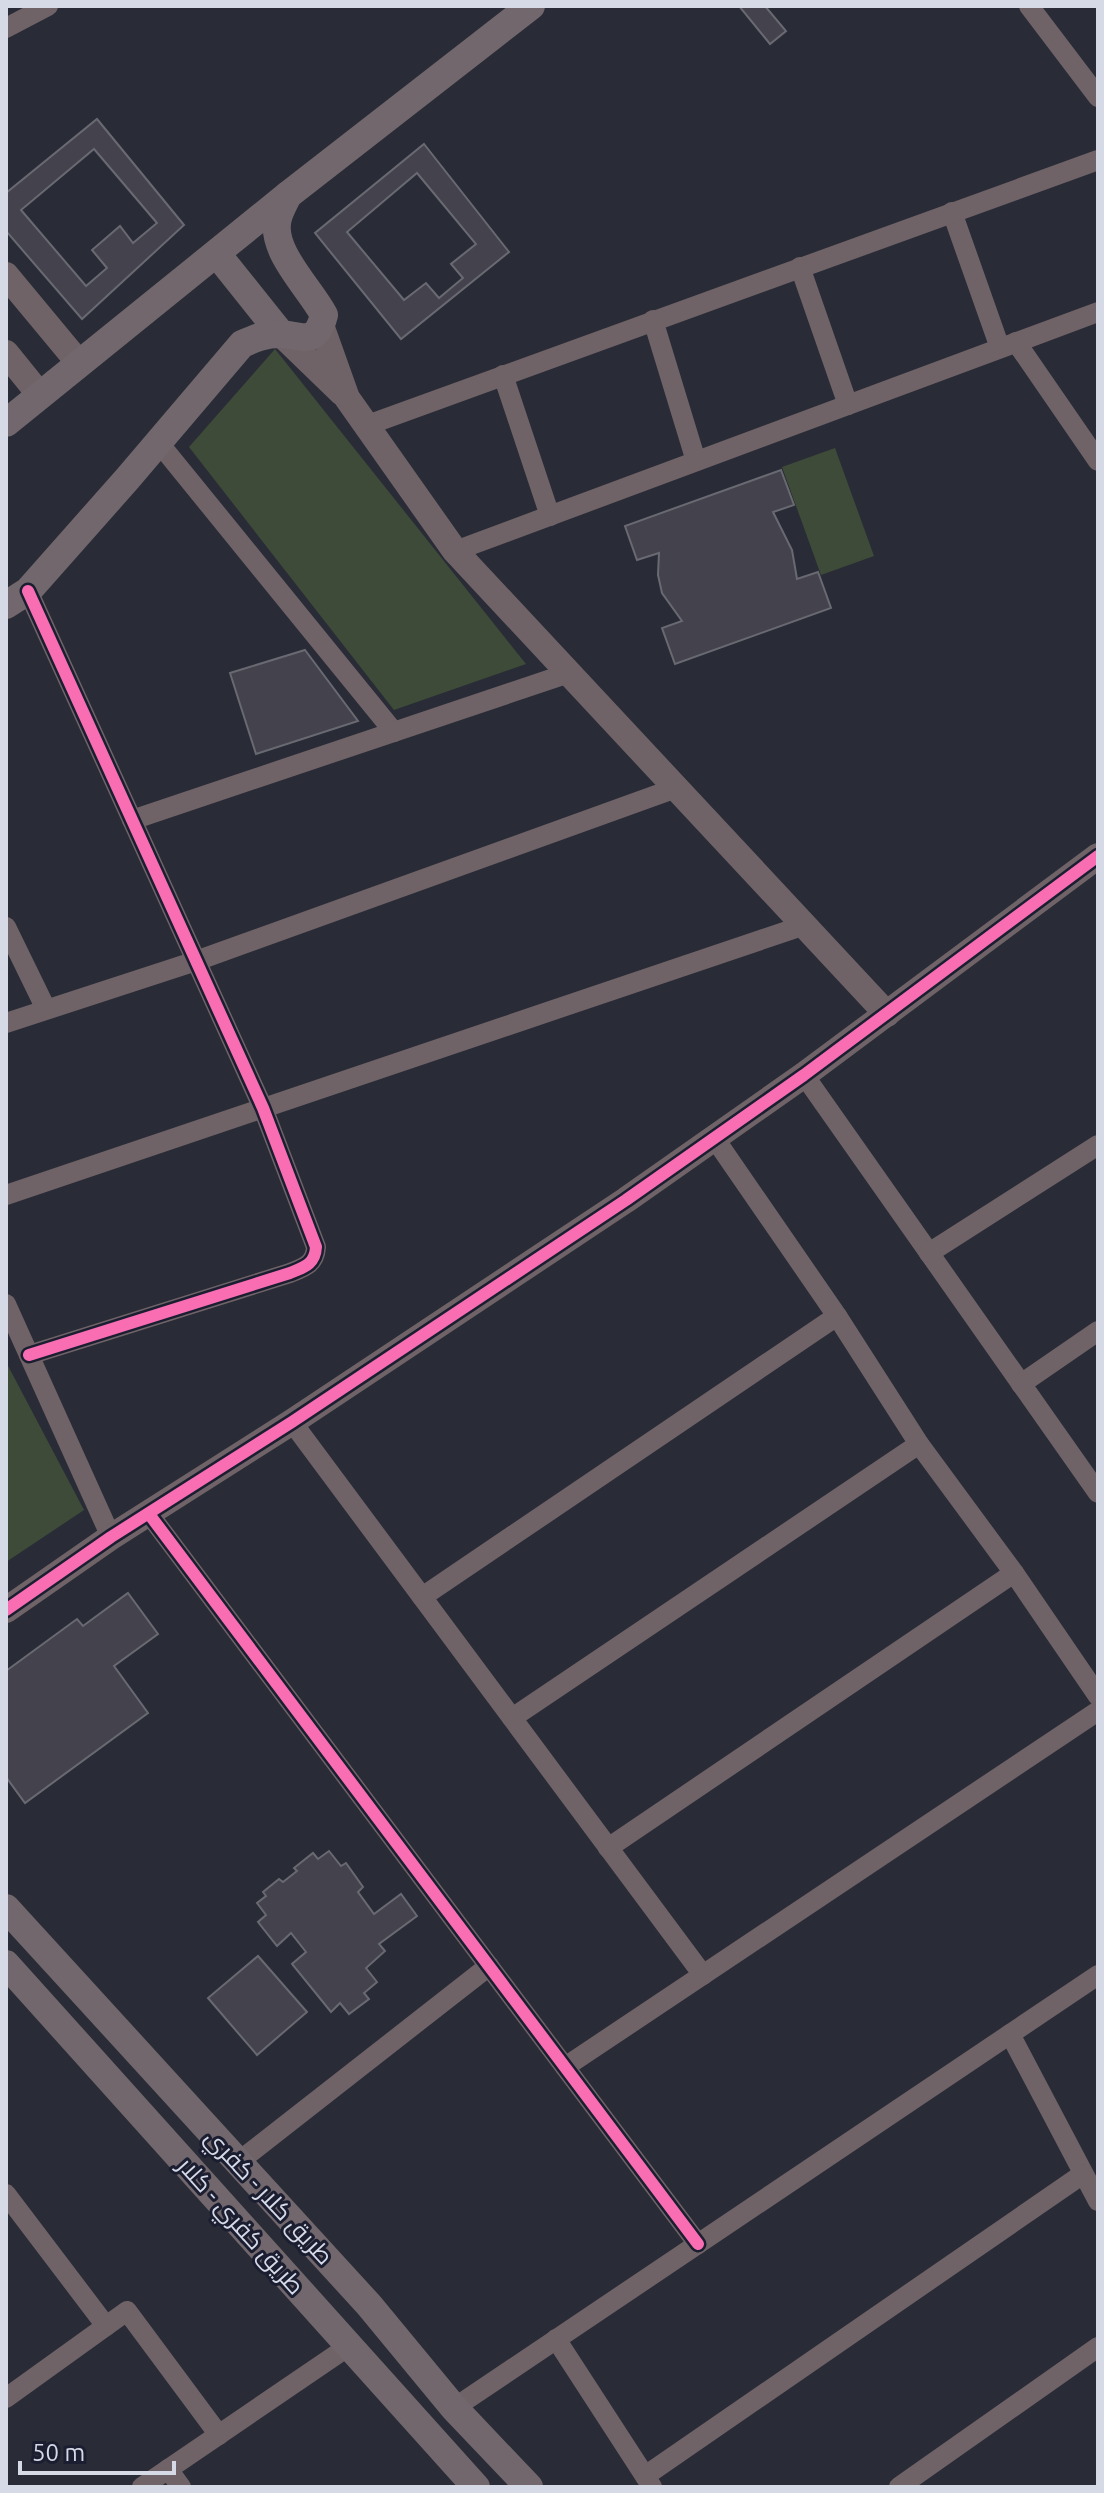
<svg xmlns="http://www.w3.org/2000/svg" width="1104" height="2493" viewBox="0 0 1104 2493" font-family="Ubuntu,Cairo,sans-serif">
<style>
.green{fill:#3f4b39}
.building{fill:#43424d;stroke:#696972;stroke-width:2;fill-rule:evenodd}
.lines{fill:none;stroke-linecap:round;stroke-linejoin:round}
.minor{stroke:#6f6367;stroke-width:20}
.tertiary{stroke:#6f6367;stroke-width:26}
.secondary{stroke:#71676c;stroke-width:28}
.cycleway-casing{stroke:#1b1e31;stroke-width:17}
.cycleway{stroke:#f96db3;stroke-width:12}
.labels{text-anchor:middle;stroke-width:6;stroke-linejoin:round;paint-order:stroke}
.street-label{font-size:24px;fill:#d6d9e6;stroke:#1b1e31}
</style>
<rect width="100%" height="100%" fill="#292c36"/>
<g class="green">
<path d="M275,349L526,664L394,710L189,447Z"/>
<path d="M835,448L874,556L821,575L782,467Z"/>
<path d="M6,1362L84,1510L6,1562Z"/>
</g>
<g class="building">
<path d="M739,6H765L786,31L770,44Z"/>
<path d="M97,119L184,225L82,319L6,231V193ZM94,149L157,223L133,243L120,226L92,250L107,268L86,286L21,210Z"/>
<path d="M424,144L509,252L401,339L315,233ZM417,173L476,244L451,264L463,278L439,298L426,283L404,300L347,232Z"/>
<path d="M781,470L794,505L773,512L792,550L797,579L818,572L831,608L675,664L662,628L682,621L662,593L658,575L659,553L637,560L625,526Z"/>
<path d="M305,650L358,721L256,754L230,673Z"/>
<path d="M128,1593L158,1634L114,1666L148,1713L25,1803L6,1777V1671L77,1619L83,1626Z"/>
<path d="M329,1851L341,1866L346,1863L363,1887L358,1892L374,1914L401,1894L417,1916L379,1944L385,1951L366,1968L377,1982L364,1993L369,1999L349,2014L340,2003L331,2012L292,1964L306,1952L291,1933L277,1946L258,1922L266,1915L257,1903L266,1896L263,1892L279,1879L283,1882L297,1871L294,1868L313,1853L318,1859Z"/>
<path d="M258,1956L307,2012L257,2055L208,1998Z"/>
</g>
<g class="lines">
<g class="minor">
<path d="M1029,6L1098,97"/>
<path d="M6,28L48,6"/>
<path d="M952,212L1000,348"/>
<path d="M800,267L848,405"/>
<path d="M653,320L696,461"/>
<path d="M1016,342L1098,461"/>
<path d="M503,375L550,516"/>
<path d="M365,426L1098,160"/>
<path d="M159,443L394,732"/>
<path d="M455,551L1098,312"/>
<path d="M28,591L263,1108L316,1247C315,1264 305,1267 290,1273L29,1355"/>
<path d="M132,820L569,673"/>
<path d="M6,927L46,1009"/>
<path d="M6,1023L196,961L676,788"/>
<path d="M804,1075L1098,1493"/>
<path d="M715,1139L837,1316L919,1444L1014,1573L1098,1696"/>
<path d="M6,1195L805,925"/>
<path d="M929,1253L1098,1145"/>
<path d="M6,1304L111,1537"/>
<path d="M1021,1384L1098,1331"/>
<path d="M292,1422L703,1975"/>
<path d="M149,1514L698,2244"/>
<path d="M422,1597L837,1316"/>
<path d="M512,1718L919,1444"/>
<path d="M608,1848L1014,1573"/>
<path d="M1010,2034L1098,2201"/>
<path d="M565,2067L1098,1711"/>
<path d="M237,2163L489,1966"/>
<path d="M6,2194L106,2326"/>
<path d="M556,2339L652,2487"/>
<path d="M6,2398L127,2311L219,2435"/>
<path d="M454,2408L1098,1975"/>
<path d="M168,2469L181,2487"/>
<path d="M645,2476L1083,2174"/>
<path d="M142,2487L349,2346"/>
<path d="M899,2487L1098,2347"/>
</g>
<g class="tertiary">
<path d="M6,275L79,363"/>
<path d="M321,325L347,398L455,551L887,1014"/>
<path d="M281,334L342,393"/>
<path d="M6,353L40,395"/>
<path d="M6,1610L111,1537L292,1422L626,1200L804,1075L1098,856"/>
</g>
<g class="secondary">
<path d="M217,254L281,334"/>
<path d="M6,423L288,195L531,6"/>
<path d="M6,605L28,591L128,478L242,344C255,338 265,334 280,334C304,336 316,346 324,315C310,288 269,250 278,218C280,210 285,202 288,195"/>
<path d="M6,1908L369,2305L454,2408L529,2487"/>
<path d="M6,1964L476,2487"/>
</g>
<defs>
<g id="cycleway">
<path d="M28,591L263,1108L316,1247C315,1264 305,1267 290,1273L29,1355"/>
<path d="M149,1514L698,2244"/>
<path d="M6,1610L111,1537L292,1422L626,1200L804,1075L1098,856"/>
</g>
</defs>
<use href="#cycleway" class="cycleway-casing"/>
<use href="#cycleway" class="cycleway"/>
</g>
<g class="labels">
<g class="street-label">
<text transform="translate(269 2197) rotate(47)" y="8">طريق كلار - كفري</text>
<text transform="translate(241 2226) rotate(48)" y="8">طريق كفري - كلار</text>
</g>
</g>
<rect width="1104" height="2493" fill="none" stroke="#d6d9e6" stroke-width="16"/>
<path d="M20 2461v12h154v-12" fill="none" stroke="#d6d9e6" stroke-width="4"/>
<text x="32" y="2461" font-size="24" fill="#d6d9e6" stroke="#1b1e31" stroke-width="6" paint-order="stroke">50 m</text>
</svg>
